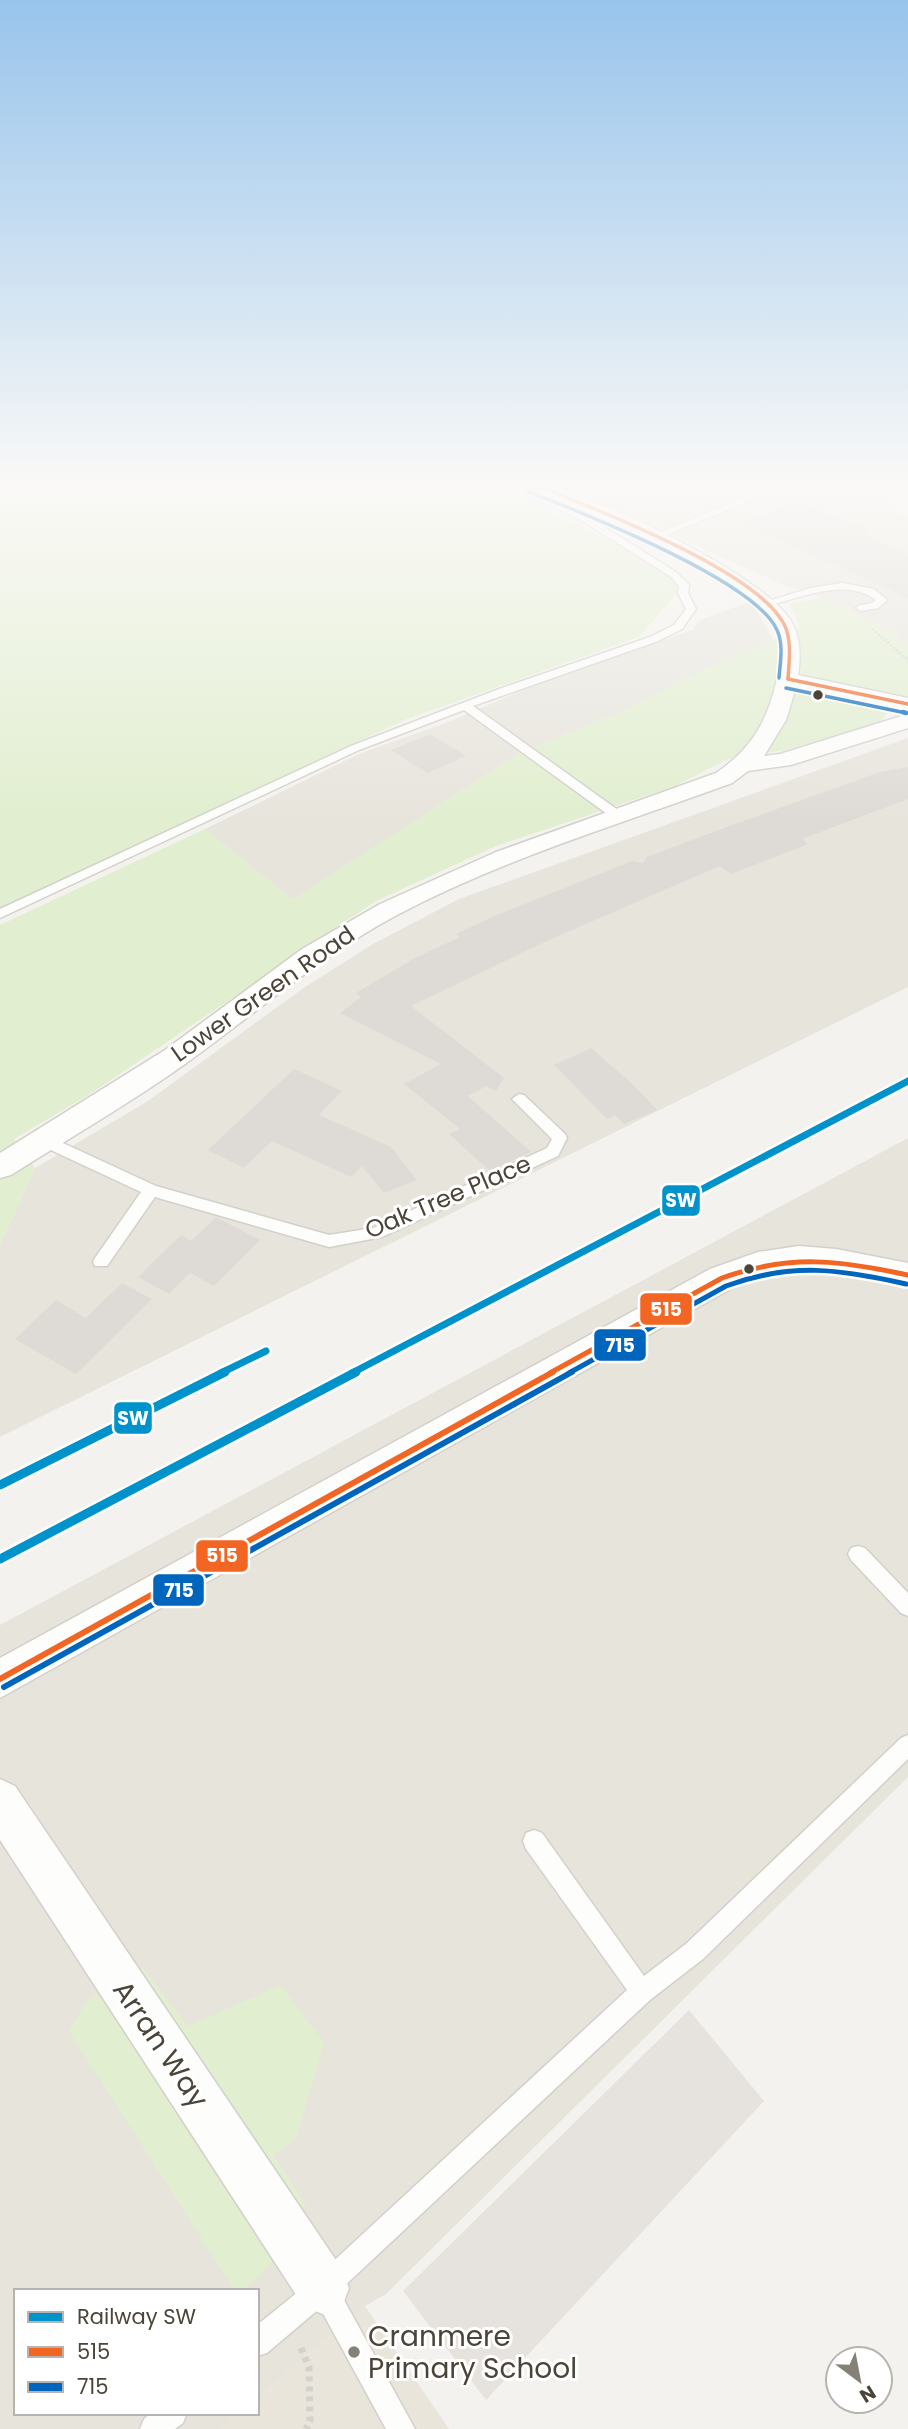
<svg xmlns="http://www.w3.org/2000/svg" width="908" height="2429" viewBox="0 0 908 2429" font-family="Poppins,sans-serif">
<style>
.residential{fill:#e7e4dc}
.education{fill:#eae5da}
.green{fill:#e1eecf}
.parking{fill:#e6e3df}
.building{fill:#dedbd6}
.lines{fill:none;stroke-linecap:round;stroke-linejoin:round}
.lane-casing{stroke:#d2d0cb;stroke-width:3}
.street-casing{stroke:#d2d0cb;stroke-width:3}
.path-far1{stroke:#d3d2cc;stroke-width:2.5;stroke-dasharray:2 2;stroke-linecap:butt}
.path{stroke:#d3d2cc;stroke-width:7;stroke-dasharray:5 5;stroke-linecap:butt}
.lane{fill:#fdfdfc;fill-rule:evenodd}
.street{fill:#fdfdfc;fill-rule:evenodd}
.bus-1-far2-casing{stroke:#fff;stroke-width:7}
.bus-1-far1-casing{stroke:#fff;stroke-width:10}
.bus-1-casing{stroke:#fff;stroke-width:11}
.bus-2-far3-casing{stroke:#fff;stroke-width:7}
.bus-2-far2-casing{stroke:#fff;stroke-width:9}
.bus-2-far1-casing{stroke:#fff;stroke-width:10}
.bus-2-casing{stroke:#fff;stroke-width:11}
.bus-1-far2{stroke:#f26522;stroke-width:3.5}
.bus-1-far1{stroke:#f26522;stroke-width:5}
.bus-1{stroke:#f26522;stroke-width:6}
.bus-2-far3{stroke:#0065bd;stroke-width:3.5}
.bus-2-far2{stroke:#0065bd;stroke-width:4.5}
.bus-2-far1{stroke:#0065bd;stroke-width:5}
.bus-2{stroke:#0065bd;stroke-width:6}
.rail-1-far1-casing{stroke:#fff;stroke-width:12}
.rail-1-casing{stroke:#fff;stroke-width:14}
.rail-1-far1{stroke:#0092cb;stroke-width:7}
.rail-1{stroke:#0092cb;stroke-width:9}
.bus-dot{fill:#4b4439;stroke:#fff;stroke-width:2.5}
.poi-dot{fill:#868178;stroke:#fff;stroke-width:2.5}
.labels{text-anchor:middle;stroke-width:6;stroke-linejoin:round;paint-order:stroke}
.street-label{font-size:24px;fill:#4b4439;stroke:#fff}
.near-street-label{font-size:28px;fill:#4b4439;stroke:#fff}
.near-poi-label{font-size:28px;fill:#4b4439;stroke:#fff;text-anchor:start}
.line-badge{stroke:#fff;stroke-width:2.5}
.badge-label{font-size:19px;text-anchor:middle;font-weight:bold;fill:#fff}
</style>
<rect width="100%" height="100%" fill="#f4f2ee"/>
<g class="residential">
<path d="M556,483H904L885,507L908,518V647L895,632L821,597L788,587Z"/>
<path d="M751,601L773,640L683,679L630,708L518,754L293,900L205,829L361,753L443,724L564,673L693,630L698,621Z"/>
<path d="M908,738V987L0,1437V1245L35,1168L148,1101L305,987L373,944L459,899Z"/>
<path d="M908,1138V1777L386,2294L365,2306L257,2399V2291H16V2413H240L222,2429H0V1625Z"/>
</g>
<path class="education" d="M365,2306L449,2429H222L240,2413H257V2399Z"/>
<g class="green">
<path d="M0,483H488L661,563L684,585L639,637L407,719L0,909Z"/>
<path d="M821,597L895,632L908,647V699L891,708L880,722L785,750L728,759L675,786L496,846L376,901L90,1094L14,1139L35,1168L0,1245V925L205,829L293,900L518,754L630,708L683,679L800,628L790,604Z"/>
<path d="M143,1968L188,2026L281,1985L324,2043L296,2139L273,2155L306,2205L275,2259L242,2291H235L69,2031L87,2000Z"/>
</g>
<path class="parking" d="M689,2010L764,2101L486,2400L403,2291Z"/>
<g class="building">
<path d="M798,502L870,530L861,534L908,553V598L742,523Z"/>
<path d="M430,734L466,756L427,773L391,750Z"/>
<path d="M908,767V799L802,839L808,844L731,874L720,866L549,940L411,1006L504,1078L496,1091L486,1086L468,1096L531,1152L490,1171L449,1134L460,1129L404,1084L441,1064L340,1013L361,997L356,993L415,958L460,937L456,934L492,917L632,861L643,863L647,857L724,828L880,772Z"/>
<path d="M591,1048L629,1081L657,1110L624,1124L615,1115L607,1119L554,1065Z"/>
<path d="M294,1069L342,1091L319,1115L391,1147L417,1180L384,1193L362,1166L351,1177L272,1141L244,1168L208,1150Z"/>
<path d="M216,1217L260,1240L214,1286L190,1273L169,1294L138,1277L181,1235L191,1241Z"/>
<path d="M122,1283L152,1299L76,1374L15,1339L56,1300L86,1318Z"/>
</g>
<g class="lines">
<defs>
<g id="lane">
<path d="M503,483H515L585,515L676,572L689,585L688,593L696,609L682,629L658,641L473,706L622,813V819H614L464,710L359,750L0,918V909L351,746L499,689L650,637L674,625L686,609L678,593L679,586L670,576L579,519Z"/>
<path d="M775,485L782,487L655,540L647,538Z"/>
<path d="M842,583L874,589L887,600L878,608L861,611L856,608L858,606L872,603L876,600C844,577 801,598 767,606L762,603L811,588Z"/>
<path d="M519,1094L524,1095L565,1134L567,1138L558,1156L382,1237L329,1247L155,1197L107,1266H95L93,1262L95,1258L141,1192L40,1145L37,1141L45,1136L50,1137L156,1186L329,1235L373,1228L547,1148L552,1139L512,1099Z"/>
<path d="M858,1546L865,1548L908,1593V1616L901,1613L851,1560L848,1554L851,1548Z"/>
<path d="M908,1735V1759L703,1959L650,2000L339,2291L415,2429H386L320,2308L267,2353L257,2356V2325L314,2279L627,1990L526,1849L523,1841L526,1833L534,1830L542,1833L644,1976L687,1943L901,1738Z"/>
<path d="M151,2413H187L183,2423L175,2429H140L144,2419Z"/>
</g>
<g id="street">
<path d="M522,483C530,483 540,482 548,484C604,501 756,572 789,618C801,635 801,656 798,675L908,698V710L796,687L786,720L764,756L780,754L908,714V728L791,765L748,771L732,783C620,824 503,859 397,915C320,956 256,1013 185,1064C129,1104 69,1138 11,1175L0,1178V1153L165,1050L302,949L380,904L496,852L716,773C749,751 767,723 776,683C780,665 782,643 774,626C750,582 626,530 579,510C563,503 534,496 522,483Z"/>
<path d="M799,1246L836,1249L908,1263V1287C845,1273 796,1262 734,1287L0,1698V1658L710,1269L758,1252Z"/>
<path d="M0,1779L15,1786L342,2269L349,2288L342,2307L323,2314L304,2307L0,1840Z"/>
</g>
</defs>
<use href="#lane" class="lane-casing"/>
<use href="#street" class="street-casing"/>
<path class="path-far1" d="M872,629L908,660"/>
<path class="path" d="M301,2348L309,2367L310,2421L306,2429"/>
<use href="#lane" class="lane"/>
<use href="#street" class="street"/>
<defs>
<g id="bus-1-far2">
<path d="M531,483C589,507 759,570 785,626C792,642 789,662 788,679"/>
<path d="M788,679L908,704"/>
</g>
<path id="bus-1-far1" d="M550,1373L722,1278C790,1254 839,1260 908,1275"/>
<path id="bus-1" d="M0,1679L553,1372"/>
<g id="bus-2-far3">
<path d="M527,491C580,512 755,580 777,630C784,645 780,663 779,678"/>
<path d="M786,688L906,713"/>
</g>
<path id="bus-2-far2" d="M903,712L906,713"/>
<path id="bus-2-far1" d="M569,1373L726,1286C792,1262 839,1269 906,1284"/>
<path id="bus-2" d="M4,1687L572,1372"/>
</defs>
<use href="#bus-1-far2" class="bus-1-far2-casing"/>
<use href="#bus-1-far1" class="bus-1-far1-casing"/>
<use href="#bus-1" class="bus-1-casing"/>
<use href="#bus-2-far3" class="bus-2-far3-casing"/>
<use href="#bus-2-far2" class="bus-2-far2-casing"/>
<use href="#bus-2-far1" class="bus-2-far1-casing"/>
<use href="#bus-2" class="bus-2-casing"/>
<use href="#bus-1-far2" class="bus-1-far2"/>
<use href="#bus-1-far1" class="bus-1-far1"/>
<use href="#bus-1" class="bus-1"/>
<use href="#bus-2-far3" class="bus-2-far3"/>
<use href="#bus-2-far2" class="bus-2-far2"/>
<use href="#bus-2-far1" class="bus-2-far1"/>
<use href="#bus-2" class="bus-2"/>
<defs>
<g id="rail-1-far1">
<path d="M221,1373L266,1351"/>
<path d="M352,1373L908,1081"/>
</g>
<g id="rail-1">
<path d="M0,1485L225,1372"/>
<path d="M0,1559L356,1372"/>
</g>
</defs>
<use href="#rail-1-far1" class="rail-1-far1-casing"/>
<use href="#rail-1" class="rail-1-casing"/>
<use href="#rail-1-far1" class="rail-1-far1"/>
<use href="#rail-1" class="rail-1"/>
</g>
<linearGradient id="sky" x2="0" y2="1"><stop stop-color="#98c4ec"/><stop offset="0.59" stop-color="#faf9f7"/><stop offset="1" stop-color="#faf9f7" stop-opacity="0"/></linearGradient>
<rect width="908" height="823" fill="url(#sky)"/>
<g class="bus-dot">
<circle cx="818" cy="695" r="6"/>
<circle cx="749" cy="1269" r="6"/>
</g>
<circle class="poi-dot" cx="354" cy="2352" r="7"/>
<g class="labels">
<g class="street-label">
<text transform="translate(263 994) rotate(-35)" y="8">Lower Green Road</text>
<text transform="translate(448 1197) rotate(-23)" y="8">Oak Tree Place</text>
</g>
<g class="near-street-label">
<text transform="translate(161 2044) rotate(56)" y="10">Arran Way</text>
</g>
<g class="near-poi-label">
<text x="368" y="2346">Cranmere<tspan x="368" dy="32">Primary School</tspan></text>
</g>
</g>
<g class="line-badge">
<rect x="661" y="1184" width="40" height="33" rx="7" fill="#0092cb"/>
<rect x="639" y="1292" width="54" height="34" rx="7" fill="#f26522"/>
<rect x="593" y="1328" width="54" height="34" rx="7" fill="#0065bd"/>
<rect x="113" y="1401" width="40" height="34" rx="7" fill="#0092cb"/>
<rect x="195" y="1539" width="54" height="34" rx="7" fill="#f26522"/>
<rect x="152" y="1573" width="53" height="34" rx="7" fill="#0065bd"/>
</g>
<g class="badge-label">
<text x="681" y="1207">SW</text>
<text x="666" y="1316">515</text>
<text x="620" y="1352">715</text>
<text x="133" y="1425">SW</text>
<text x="222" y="1562">515</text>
<text x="179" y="1597">715</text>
</g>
<rect x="14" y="2289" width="245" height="126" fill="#ffffff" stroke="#b7b4b0" stroke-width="2"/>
<rect x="28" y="2312" width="35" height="10" fill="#0092cb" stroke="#b7b4b0" stroke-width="2"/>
<text x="77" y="2324" font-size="21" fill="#4b4439">Railway SW</text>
<rect x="28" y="2347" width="35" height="10" fill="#f26522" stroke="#b7b4b0" stroke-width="2"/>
<text x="77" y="2359" font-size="21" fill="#4b4439">515</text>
<rect x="28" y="2382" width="35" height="10" fill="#0065bd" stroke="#b7b4b0" stroke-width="2"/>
<text x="77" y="2394" font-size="21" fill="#4b4439">715</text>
<g transform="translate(859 2380) rotate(148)"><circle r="33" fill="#ffffff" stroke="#b7b4b0" stroke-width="2"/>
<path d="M0-5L12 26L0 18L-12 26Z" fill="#868178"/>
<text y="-10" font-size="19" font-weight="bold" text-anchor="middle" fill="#4b4439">N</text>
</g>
</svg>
